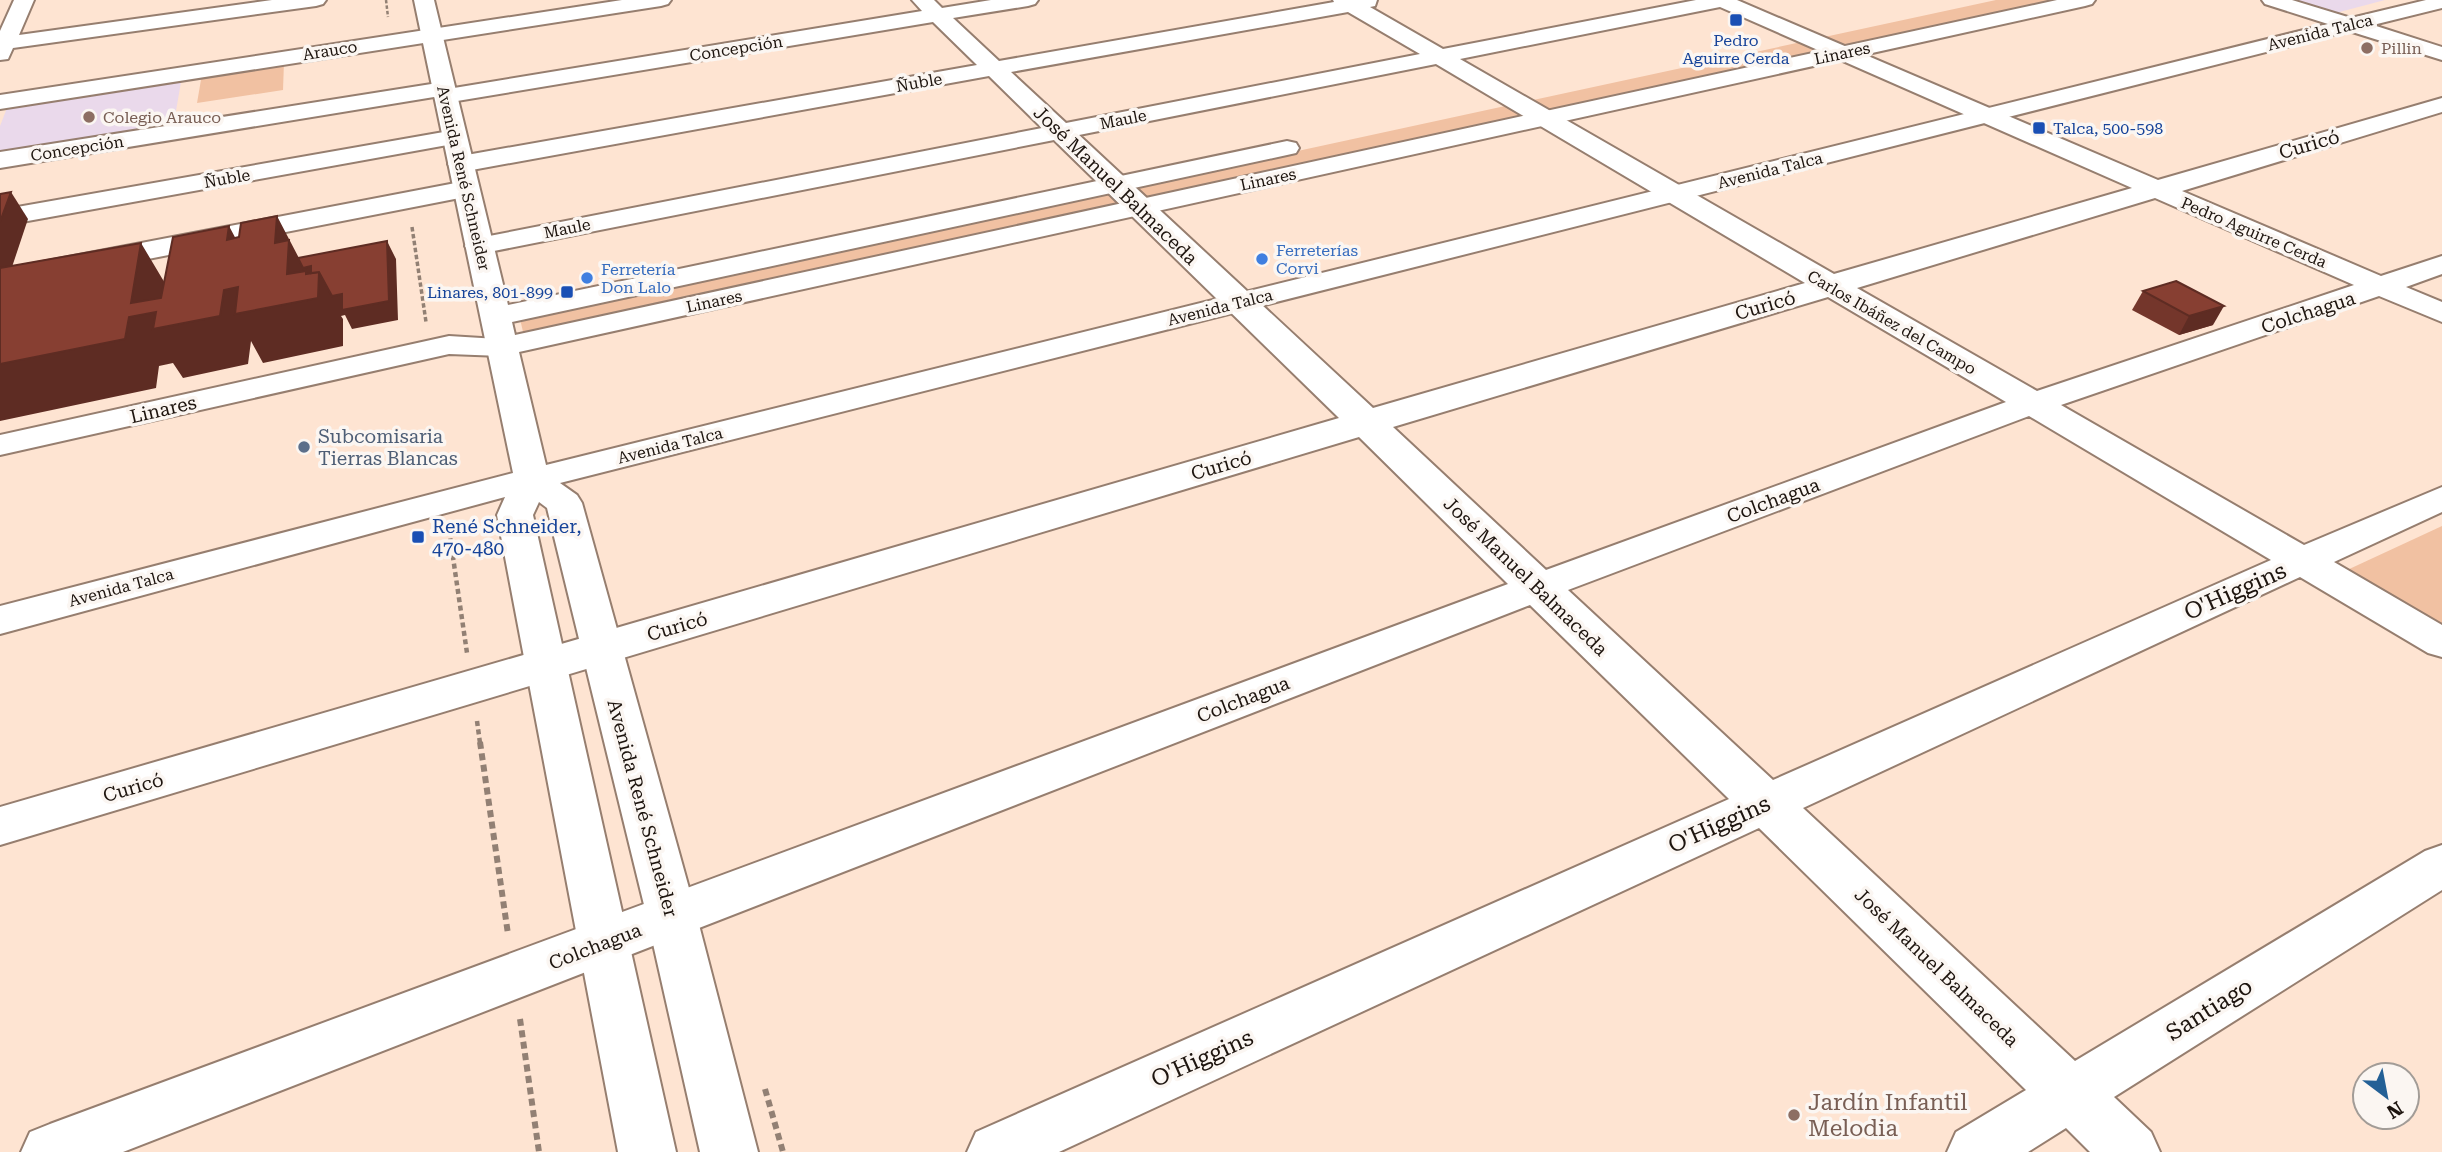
<svg xmlns="http://www.w3.org/2000/svg" width="2442" height="1152" viewBox="0 0 2442 1152" font-family="'Roboto Serif',serif">
<style>
.education{fill:#ead9eb}
.green{fill:#f1c1a2}
.lines{fill:none;stroke-linecap:round;stroke-linejoin:round}
.street-casing{stroke:#967e6f;stroke-width:4}
.secondary-casing{stroke:#967e6f;stroke-width:4}
.path-far3{stroke:#928074;stroke-width:2.5;stroke-dasharray:3.5 2;stroke-linecap:butt}
.path-far2{stroke:#928074;stroke-width:3.5;stroke-dasharray:4.5 2.5;stroke-linecap:butt}
.path-far1{stroke:#928074;stroke-width:4.5;stroke-dasharray:5 3.5;stroke-linecap:butt}
.path{stroke:#928074;stroke-width:6;stroke-dasharray:7 4.5;stroke-linecap:butt}
.street{fill:#fff;fill-rule:evenodd}
.secondary{fill:#fff;fill-rule:evenodd}
.wall{fill:#74362b}
.shaded-wall{fill:#5e2c23}
.building{fill:#873f32;stroke:#5e2c23;stroke-width:2}
.transit-dot{fill:#1a4fb4;stroke:#fbf6f2;stroke-width:2.5}
.education-dot{fill:#8d6e63;stroke:#fbf6f2;stroke-width:2.5}
.shop-dot{fill:#3f7fe0;stroke:#fbf6f2;stroke-width:2.5}
.service-dot{fill:#5c6f8a;stroke:#fbf6f2;stroke-width:2.5}
.labels{text-anchor:middle;stroke-width:7;stroke-linejoin:round;paint-order:stroke}
.far-street-label{font-size:16px;fill:#1d140e;stroke:#fbf6f2}
.far-transit-label{font-size:16px;fill:#164399;stroke:#fbf6f2}
.far-education-label{font-size:16px;fill:#785e54;stroke:#fbf6f2;text-anchor:start}
.far-shop-label{font-size:16px;fill:#366cbe;stroke:#fbf6f2;text-anchor:start}
.street-label{font-size:19px;fill:#1d140e;stroke:#fbf6f2}
.service-label{font-size:19px;fill:#4e5e75;stroke:#fbf6f2;text-anchor:start}
.transit-label{font-size:19px;fill:#164399;stroke:#fbf6f2;text-anchor:start}
.near-street-label{font-size:23px;fill:#1d140e;stroke:#fbf6f2}
.near-education-label{font-size:23px;fill:#785e54;stroke:#fbf6f2;text-anchor:start}
</style>
<rect width="100%" height="100%" fill="#fee4d2"/>
<g class="education">
<path d="M2287,0H2385L2332,14Z"/>
<path d="M181,82L173,128L0,156V126L7,108Z"/>
</g>
<g class="green">
<path d="M1996,0H2056L524,336L520,319Z"/>
<path d="M284,62L283,90L197,103L202,74Z"/>
<path d="M2442,526V625L2345,571Z"/>
</g>
<g class="lines">
<defs>
<g id="street">
<path d="M14,0H34L19,35L272,0H326L323,4L316,6L13,48L8,59L0,60V31Z"/>
<path d="M622,0H671L668,4L661,6L0,109V95Z"/>
<path d="M912,0H934L942,8L991,0H1038L1035,4L1028,6L953,18L999,61L1334,2L1333,0H1377L1375,6L1370,7L1443,49L1696,0H1737L2158,180L2442,98V112L2182,191L2381,276L2442,256V274L2406,287L2442,302V322L2379,296L2061,405L2304,545L2442,487V512L2334,562L2442,625V657L2428,653L2300,577L1803,808L2075,1061L2425,851L2442,845V890L2114,1097L2151,1132L2160,1152H2090L2066,1128L2028,1152H1947L1956,1132L2026,1090L1759,828L1059,1152H967L976,1132L1729,799L1530,605L123,1152H21L30,1132L50,1124L1508,584L1359,437L0,845V807L1339,418L1054,140L479,254L469,252L465,246L469,240L479,238L1042,128L989,76L461,172L452,169L448,164L452,159L461,156L977,65L933,22L445,103L434,97L0,168V152L444,82L454,88L922,11ZM1720,7L2132,188L1834,274L1460,59ZM1348,12L1420,54L1066,123L1011,72ZM1436,64L1805,283L1373,408L1079,135ZM2155,198L2354,285L2037,391L1857,288ZM1828,297L2006,402L1546,570L1393,427ZM2029,416L2271,560L1773,780L1568,590Z"/>
<path d="M455,130L464,132L467,137L464,142L0,226V210Z"/>
<path d="M466,181L475,183L479,189L475,195L0,288V270Z"/>
<path d="M449,336L512,340L517,347L512,354L501,356L449,354L0,455V435Z"/>
</g>
<path id="secondary" d="M414,0H434L508,305L1287,141L1296,143L1299,148L1296,153L1287,155L512,322L515,335L2057,0H2095L2092,4L2085,6L519,352L546,465L2328,24L2265,4L2262,0H2292L2351,18L2426,0H2442V8L2373,25L2442,47V60L2349,31L560,483L577,495L582,503L697,917L758,1152H700L647,917L547,508L539,502L533,515L676,1152H618L497,515L505,497L0,634V606L513,473Z"/>
</defs>
<use href="#street" class="street-casing"/>
<use href="#secondary" class="secondary-casing"/>
<path class="path-far3" d="M386,0L388,17"/>
<path class="path-far2" d="M412,227L426,322"/>
<g class="path-far1">
<path d="M449,530L467,653"/>
<path d="M477,721L480,743"/>
</g>
<g class="path">
<path d="M480,742L508,934"/>
<path d="M520,1019L539,1152"/>
<path d="M765,1089L783,1152"/>
</g>
<use href="#street" class="street"/>
<use href="#secondary" class="secondary"/>
</g>
<path class="wall" d="M2143,291L2213,325L2179,335L2132,310Z"/>
<g class="shaded-wall">
<path d="M11,192L28,219L9,276L0,277V222Z"/>
<path d="M277,216L301,262L311,266L319,272L387,241L396,259L398,320L352,329L345,315L341,316L343,319V346L263,363L251,341L248,364L183,378L173,363L159,366L156,388L0,421V364L141,243L169,290H224L287,274L275,243Z"/>
<path d="M229,226L254,273L227,240Z"/>
<path d="M2224,306L2213,325L2179,335L2189,316Z"/>
</g>
<g class="building">
<path d="M11,192L0,222V194Z"/>
<path d="M277,216L275,243L289,240L287,274L306,271V274L319,272L318,298L235,314L238,287L224,290L220,316L153,329L156,312L129,317L125,339L0,364V268L141,243L131,303L161,298L173,237L229,226L227,240L239,237L241,223Z"/>
<path d="M387,241L389,301L342,310V294L332,296L319,272L311,273V266L303,268L298,258Z"/>
<path d="M2176,281L2224,306L2189,316L2143,291Z"/>
</g>
<g class="transit-dot">
<rect x="1729" y="13" width="14" height="14" rx="3.5"/>
<rect x="2032" y="121" width="14" height="14" rx="3.5"/>
<rect x="560" y="285" width="14" height="14" rx="3.5"/>
<rect x="411" y="530" width="14" height="14" rx="3.5"/>
</g>
<g class="education-dot">
<circle cx="2367" cy="48" r="7"/>
<circle cx="89" cy="117" r="7"/>
<circle cx="1794" cy="1115" r="7"/>
</g>
<g class="shop-dot">
<circle cx="1262" cy="259" r="7"/>
<circle cx="587" cy="278" r="7"/>
</g>
<circle class="service-dot" cx="304" cy="447" r="7"/>
<g class="labels">
<g class="far-street-label">
<text transform="translate(2320 32) rotate(-14)" y="6">Avenida Talca</text>
<text transform="translate(736 48) rotate(-9)" y="6">Concepción</text>
<text transform="translate(330 50) rotate(-9)" y="6">Arauco</text>
<text transform="translate(1842 53) rotate(-12)" y="6">Linares</text>
<text transform="translate(919 82) rotate(-10)" y="6">Ñuble</text>
<text transform="translate(1123 119) rotate(-11)" y="6">Maule</text>
<text transform="translate(77 148) rotate(-9)" y="6">Concepción</text>
<text transform="translate(1770 170) rotate(-14)" y="6">Avenida Talca</text>
<text transform="translate(227 178) rotate(-10)" y="6">Ñuble</text>
<text transform="translate(464 178) rotate(77)" y="6">Avenida René Schneider</text>
<text transform="translate(1268 179) rotate(-12)" y="6">Linares</text>
<text transform="translate(567 228) rotate(-11)" y="6">Maule</text>
<text transform="translate(2254 232) rotate(23)" y="6">Pedro Aguirre Cerda</text>
<text transform="translate(714 301) rotate(-12)" y="6">Linares</text>
<text transform="translate(1220 307) rotate(-14)" y="6">Avenida Talca</text>
<text transform="translate(1892 322) rotate(30)" y="6">Carlos Ibáñez del Campo</text>
<text transform="translate(670 445) rotate(-14)" y="6">Avenida Talca</text>
<text transform="translate(121 587) rotate(-15)" y="6">Avenida Talca</text>
</g>
<g class="far-transit-label">
<text x="1736" y="46">Pedro<tspan x="1736" dy="18">Aguirre Cerda</tspan></text>
<text x="2053" y="134" text-anchor="start">Talca, 500-598</text>
<text x="553" y="298" text-anchor="end">Linares, 801-899</text>
</g>
<g class="far-education-label">
<text x="2381" y="54">Pillin</text>
<text x="103" y="123">Colegio Arauco</text>
</g>
<g class="far-shop-label">
<text x="1276" y="256">Ferreterías<tspan x="1276" dy="18">Corvi</tspan></text>
<text x="601" y="275">Ferretería<tspan x="601" dy="18">Don Lalo</tspan></text>
</g>
<g class="street-label">
<text transform="translate(2309 144) rotate(-16)" y="7">Curicó</text>
<text transform="translate(1116 185) rotate(44)" y="7">José Manuel Balmaceda</text>
<text transform="translate(1765 305) rotate(-16)" y="7">Curicó</text>
<text transform="translate(2308 312) rotate(-18)" y="7">Colchagua</text>
<text transform="translate(163 409) rotate(-13)" y="7">Linares</text>
<text transform="translate(1221 465) rotate(-16)" y="7">Curicó</text>
<text transform="translate(1773 500) rotate(-20)" y="7">Colchagua</text>
<text transform="translate(1526 576) rotate(44)" y="7">José Manuel Balmaceda</text>
<text transform="translate(677 626) rotate(-16)" y="7">Curicó</text>
<text transform="translate(1243 699) rotate(-21)" y="7">Colchagua</text>
<text transform="translate(133 787) rotate(-16)" y="7">Curicó</text>
<text transform="translate(643 808) rotate(75)" y="7">Avenida René Schneider</text>
<text transform="translate(595 946) rotate(-21)" y="7">Colchagua</text>
<text transform="translate(1937 967) rotate(44)" y="7">José Manuel Balmaceda</text>
</g>
<g class="service-label">
<text x="318" y="443">Subcomisaria<tspan x="318" dy="22">Tierras Blancas</tspan></text>
</g>
<g class="transit-label">
<text x="432" y="533">René Schneider,<tspan x="432" dy="22">470-480</tspan></text>
</g>
<g class="near-street-label">
<text transform="translate(2235 591) rotate(-24)" y="8">O'Higgins</text>
<text transform="translate(1719 824) rotate(-24)" y="8">O'Higgins</text>
<text transform="translate(2209 1009) rotate(-32)" y="8">Santiago</text>
<text transform="translate(1202 1058) rotate(-24)" y="8">O'Higgins</text>
</g>
<g class="near-education-label">
<text x="1808" y="1110">Jardín Infantil<tspan x="1808" dy="26">Melodia</tspan></text>
</g>
</g>
<g transform="translate(2386 1096) rotate(148)"><circle r="33" fill="#fbf6f2" stroke="#a29c97" stroke-width="2"/>
<path d="M0-5L12 26L0 18L-12 26Z" fill="#236096"/>
<text y="-10" font-size="19" font-weight="bold" text-anchor="middle" fill="#1d140e">N</text>
</g>
</svg>
